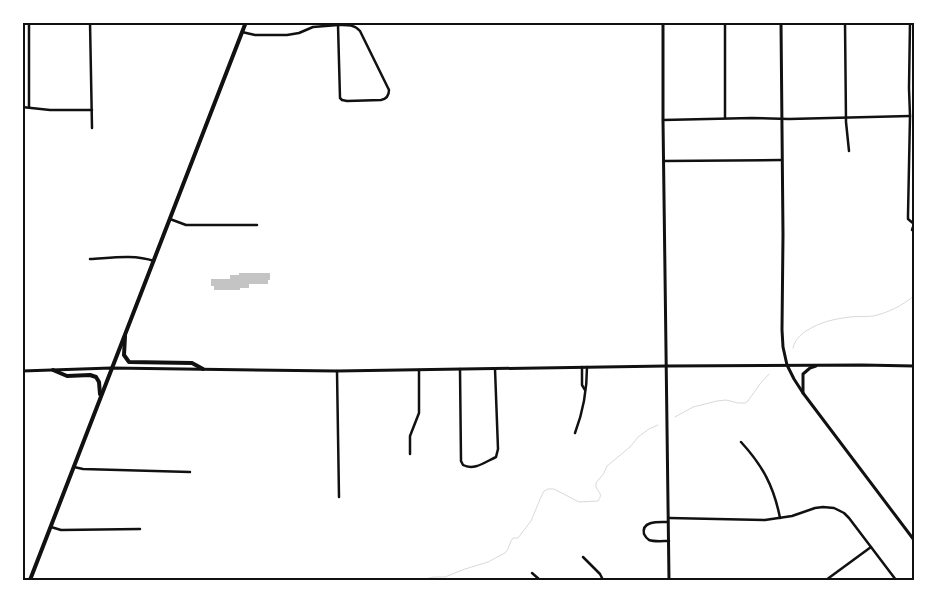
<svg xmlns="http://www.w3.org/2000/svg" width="937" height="603" viewBox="0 0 937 603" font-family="Helvetica,sans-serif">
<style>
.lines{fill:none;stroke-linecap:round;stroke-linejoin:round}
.stream{stroke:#d9d9d9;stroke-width:1}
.building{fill:#c4c4c4}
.minor{stroke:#111;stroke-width:2.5}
.tertiary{stroke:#111;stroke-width:3}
.secondary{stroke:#111;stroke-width:3}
.primary{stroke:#111;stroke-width:4}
.neatline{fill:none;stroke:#111;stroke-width:2}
</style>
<rect width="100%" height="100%" fill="#fff"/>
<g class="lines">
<g class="stream">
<path d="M793,348C795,340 799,336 806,331C820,322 834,319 850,317C858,316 866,317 873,316C888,313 903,305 914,296"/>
<path d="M675,417L693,407L717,401L726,400L738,403H745L748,401L760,384L769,374"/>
<path d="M425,580V579L434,577H445L465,569L488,562L505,553L508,549L511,541L513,538H518L531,521L541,497L544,491L548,489H554L579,502L598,501C603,494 599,493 596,487V483L604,473L607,466L630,447L638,437L649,429L658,425"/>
</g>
</g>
<path class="building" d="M239,273H270V280H268V284H249V288H240V290H214V286H211V279H230V275H239Z"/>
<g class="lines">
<g class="minor">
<path d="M29,22V107"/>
<path d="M90,22L92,128"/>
<path d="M725,22V118"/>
<path d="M845,22L846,122L849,151"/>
<path d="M910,22L909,88L910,116L908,215V219L914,224"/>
<path d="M338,25C346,25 354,24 360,31L389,90C389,96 386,99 381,100L347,101L342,100L340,98Z"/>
<path d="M242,32L255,35H287L299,33L313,27L338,25"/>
<path d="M22,107L50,110H92"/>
<path d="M663,120L752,118L789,119L910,116"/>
<path d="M664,161L782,160"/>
<path d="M170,219L186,225H257"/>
<path d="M912,230L914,224"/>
<path d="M90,259C110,258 134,254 154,261"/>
<path d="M582,367V385L585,390"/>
<path d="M460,369L461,461L463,465C474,471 485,462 496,457L498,449L495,369"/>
<path d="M337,371L339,497"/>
<path d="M575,433C583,412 587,390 587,367"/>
<path d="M741,442C763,466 774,487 780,518"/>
<path d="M410,454V436L419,413V370"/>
<path d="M74,467L83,469L190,472"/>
<path d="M669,518L765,520L792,516L815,508L823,507L834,508L844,513L849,518L896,580"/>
<path d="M668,522C660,522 641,520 644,534C645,536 646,538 649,540C654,542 663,541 669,541"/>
<path d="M51,527L61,530L140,529"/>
<path d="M583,557L600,574L603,580"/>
<path d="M532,573L540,580"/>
<path d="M826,580L871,547"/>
</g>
<g class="tertiary">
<path d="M663,22V120L669,580"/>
<path d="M781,22L783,235L782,330L783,347L787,365L794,379L803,393L914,540"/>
</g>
<g class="secondary">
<path d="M22,371L111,368L337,371L666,366L862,365L914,366"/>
<path d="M803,393V374L810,368L816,366"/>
</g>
<g class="primary">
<path d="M125,336L124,355L129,362L192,363L203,369"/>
<path d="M53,370L67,376L90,375L96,377L99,382L100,394"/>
<path d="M30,580L246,22"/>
</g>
</g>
<rect width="937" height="603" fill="none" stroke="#ffffff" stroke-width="48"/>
<rect x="24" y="24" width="889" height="555" class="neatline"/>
</svg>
